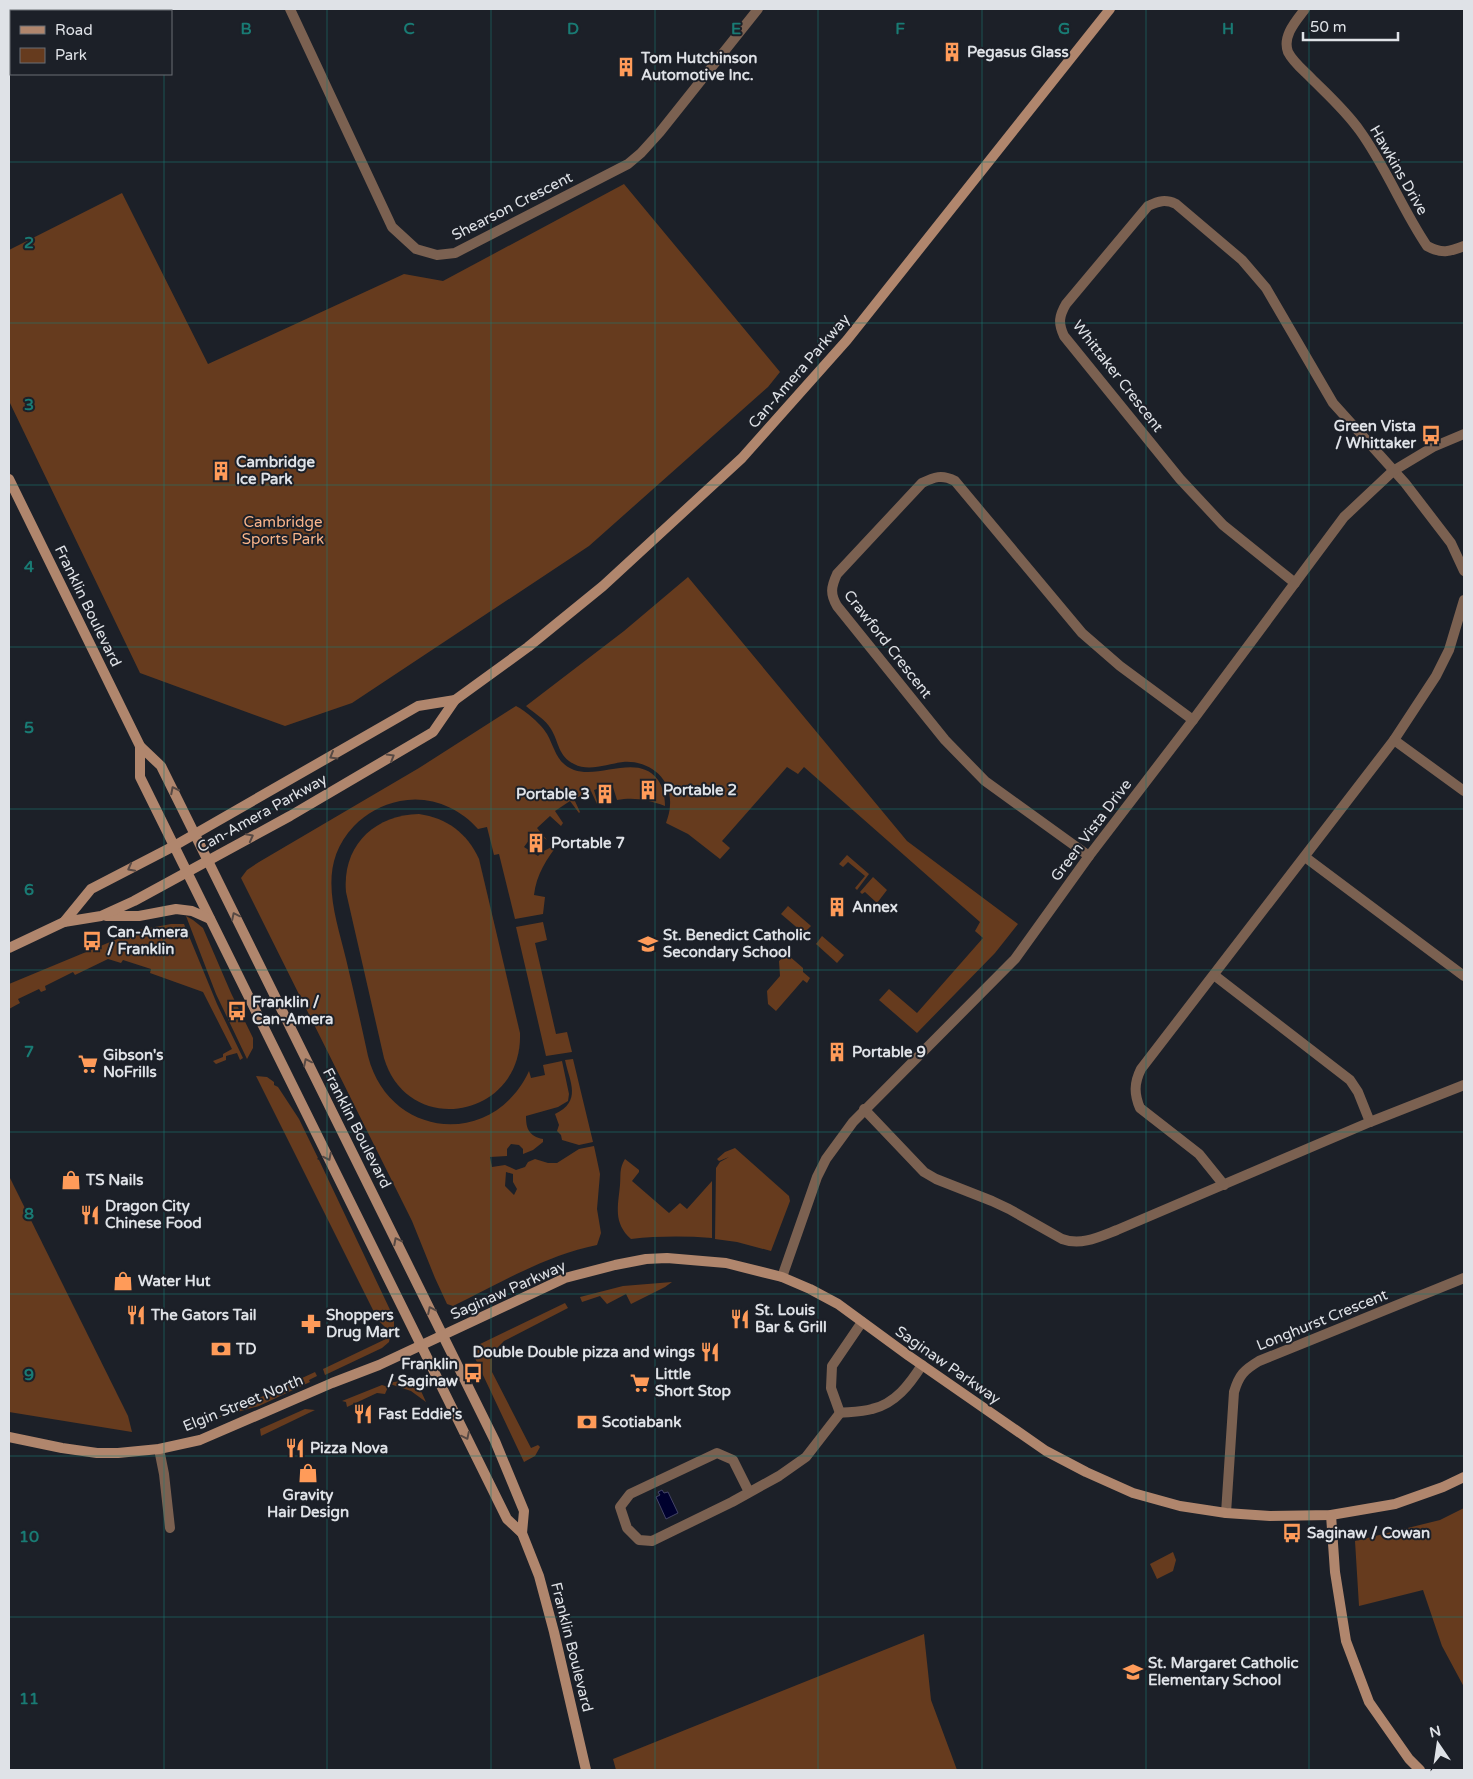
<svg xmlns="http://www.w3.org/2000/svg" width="1473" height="1779" viewBox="0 0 1473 1779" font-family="'Varela Round',sans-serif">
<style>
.green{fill:#663b1e;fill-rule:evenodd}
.water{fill:#00012e;stroke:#434466}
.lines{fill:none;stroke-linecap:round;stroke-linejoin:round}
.street{stroke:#7b6151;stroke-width:10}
.secondary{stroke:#b0866d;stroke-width:10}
.oneway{stroke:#574944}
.grid{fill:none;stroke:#197b74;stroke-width:1;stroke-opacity:0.55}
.labels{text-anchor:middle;stroke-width:4;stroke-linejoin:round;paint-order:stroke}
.poi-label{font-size:15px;font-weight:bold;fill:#dfe2e7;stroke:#1c2028;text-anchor:start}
.street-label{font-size:15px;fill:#dfe2e7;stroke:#1c2028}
.park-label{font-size:15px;fill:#f9b48a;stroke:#1c2028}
.grid-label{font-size:16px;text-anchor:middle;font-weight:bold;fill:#197b74;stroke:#1c2028;stroke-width:4;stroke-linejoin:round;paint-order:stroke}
</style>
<rect width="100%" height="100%" fill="#1c2028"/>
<g class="green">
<path d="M624,184L780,372L768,387L589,546L352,703L285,726L140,673L9,401V250L122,193L208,364L404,274L443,281Z"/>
<path d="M688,577L907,841L1018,924L995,953L917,1033L879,1000L889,989L917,1013L983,938L975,931L980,922L804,767L798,774L787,767L722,841L730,848L720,859L688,834L666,823C668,817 670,811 670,805C672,777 648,760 623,762C607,764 589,772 574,764C558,756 559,742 551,729C546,720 534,713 526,706L624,631Z"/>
<path d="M516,706C525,710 543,726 547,734C555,748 556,763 574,770C601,779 638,753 658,780C663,787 665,797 665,806C648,800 635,797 617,800L612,784L594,790L598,804H597L591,791L574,799L580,812L579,813L570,801L555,811L563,823L561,826L550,816L537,828L547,840L535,832L524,847L538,856L542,852L559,843C547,858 536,875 534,895L545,897L543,914L515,919L499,854L494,855L487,827L478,829C459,807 429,795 400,801C381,805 367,813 354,826C316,866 335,913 346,959C354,992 361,1024 368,1056C389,1139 493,1149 529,1071L531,1078L545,1075L543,1065L562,1061L569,1094L568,1101L558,1107L526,1116C526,1129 529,1136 543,1139V1142L533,1150L523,1154V1149L519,1145L511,1144L507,1149V1156L490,1157L492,1167L505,1165L516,1170L525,1167L528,1162L535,1159L548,1163H557L579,1149L594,1146L600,1174L597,1209L601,1233L597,1245C546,1255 499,1284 453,1306L447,1304L435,1278L412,1221L241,878L247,870L259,862L419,768ZM506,1172L513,1174V1182L517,1189L514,1195L505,1186Z"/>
<path d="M419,814C447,818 467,833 479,859L520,1033C523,1118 408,1139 384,1058L346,892C342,846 374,815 419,814Z"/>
<path d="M847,855L869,874L857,890L855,888L865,876L848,862L843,867L839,864Z"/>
<path d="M873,877L887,890L877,903L865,892L862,894L860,892Z"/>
<path d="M788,906L811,926L807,930L801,931L781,914Z"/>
<path d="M186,916L193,920L203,928L231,993L253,1038V1048L247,1059L216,994Z"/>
<path d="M543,922L547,940L535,943L556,1034L567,1032L572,1052L546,1056L516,927Z"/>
<path d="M171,924H184L217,1004L243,1058L240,1060L237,1053L226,1056V1060L216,1064L213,1061L223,1057V1054L232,1049L203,992L150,973L151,969L123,960L121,963L108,959L75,975L73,972L45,986L46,990L41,992L39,989L18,999L20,1003L9,1009V984L139,930Z"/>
<path d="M822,936L844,955L837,963L816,944Z"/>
<path d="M786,955H788L803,968V972L810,978L807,983L803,980L776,1011L768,1004L767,991L780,976L779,961Z"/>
<path d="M573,1059L593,1142L579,1145L562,1140L561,1135L557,1131L559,1125L555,1114C582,1101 570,1083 565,1060Z"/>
<path d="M256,1076L267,1077L274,1082V1085L278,1087L299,1119L318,1158L317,1159L319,1160L392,1314L394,1322V1331L388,1330L378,1320Z"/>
<path d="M735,1148L789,1196L790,1201L771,1251L737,1242L715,1239L716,1168L720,1162L729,1157L719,1161L717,1159L725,1152Z"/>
<path d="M625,1159L639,1170V1172L632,1181L669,1213L680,1203L687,1209L712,1181V1238C685,1236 658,1236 631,1239C613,1223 618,1206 620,1185C621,1174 619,1169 625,1159Z"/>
<path d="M9,1176L128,1416L132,1432L9,1412Z"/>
<path d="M672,1282L665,1287L631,1304L626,1294L607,1304L600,1296L582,1302L580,1297L623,1286Z"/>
<path d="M565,1303L568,1308L504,1341L494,1351L492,1357V1372L531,1448L538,1445L540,1447L535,1456L524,1462L474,1356L478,1345Z"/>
<path d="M390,1337L389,1342L382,1348L325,1375L323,1369Z"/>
<path d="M315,1372L317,1376L309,1380L310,1382L259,1406L216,1418Z"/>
<path d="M414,1379L416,1380L426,1402L411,1391L387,1383Z"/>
<path d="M382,1385L388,1387L385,1394L377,1393L347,1407L346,1402L342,1401Z"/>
<path d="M305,1409L315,1410L261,1436L260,1429Z"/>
<path d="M1464,1508V1687L1442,1646L1423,1590L1359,1606L1355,1541L1440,1520Z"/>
<path d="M1173,1552L1176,1560L1173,1571L1157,1579L1150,1564Z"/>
<path d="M924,1634L931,1700L957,1770H616L613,1759Z"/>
</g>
<path class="water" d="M662,1490L664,1493L668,1492L678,1513L666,1519L656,1497L660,1495L658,1492Z"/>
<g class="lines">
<g class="street">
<path d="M290,9L392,227L416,249L437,255L455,253L628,164L641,153L660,132L758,9"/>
<path d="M1305,9C1296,21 1282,36 1288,52C1293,62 1303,70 1311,78C1328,95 1346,111 1360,131C1386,167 1402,209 1427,246C1442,254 1449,252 1464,246"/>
<path d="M1295,583L1223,525L1180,479L1064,336C1058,323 1059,316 1066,304L1148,206C1159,201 1165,199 1176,204L1242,260L1266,288L1333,403L1405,483L1451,543L1464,571"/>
<path d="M1394,740L1464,791"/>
<path d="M1089,856L985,781L945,740L837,606C830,594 831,587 837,574L922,483C934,477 942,474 955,481L1082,633L1120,666L1193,720"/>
<path d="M1305,857L1464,976"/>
<path d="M1214,975L1350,1080L1358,1092L1370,1122"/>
<path d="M864,1109L924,1172L936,1179L992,1201L1009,1209L1062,1239C1081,1246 1099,1237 1117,1230L1370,1122L1464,1085"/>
<path d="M1224,1185L1199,1154L1140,1108C1134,1094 1134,1083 1141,1069L1394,740L1436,676L1449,650L1464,600"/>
<path d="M782,1277L817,1177L826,1159L853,1122L1015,959L1089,856L1193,720L1344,517L1393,471L1433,447L1464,434"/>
<path d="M840,1413L831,1388L832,1366L862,1322"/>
<path d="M159,1449L164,1474L170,1528"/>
<path d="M749,1492L733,1460L717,1453L630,1494L620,1507L627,1528L639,1540L652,1541L732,1502L779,1476L806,1457L840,1413C850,1412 862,1412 872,1409C895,1404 910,1384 922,1365"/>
<path d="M1226,1513L1234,1392C1239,1375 1244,1370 1259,1361L1464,1278"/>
</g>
<g class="secondary">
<path d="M9,479L140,746L161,766L495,1441L524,1511L522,1533"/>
<path d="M140,746V777L507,1519L522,1533L539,1576L554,1632L586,1770"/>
<path d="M106,916H139L176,909L192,911L210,919"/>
<path d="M64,922L91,889L174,846L418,706L455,700"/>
<path d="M9,948L64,922L101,916L134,901L290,816L433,732L455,700L528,647L603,586L742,458L847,340L1110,9"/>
<path d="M9,1437L62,1448L97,1453H118L159,1449L200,1440L332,1383L379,1365L565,1278L615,1265L646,1259L667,1258L726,1263L782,1277L810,1289L838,1304L909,1356L1046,1451L1086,1472L1133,1493L1180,1506L1226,1513L1270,1516L1331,1515L1395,1504L1443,1487L1464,1477"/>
<path d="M1331,1515L1335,1572L1346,1641L1369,1702L1409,1759L1420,1770"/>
</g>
</g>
<defs><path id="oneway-chevron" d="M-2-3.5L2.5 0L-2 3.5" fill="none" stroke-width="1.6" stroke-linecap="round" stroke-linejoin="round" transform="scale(1.25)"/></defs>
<g class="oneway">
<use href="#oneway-chevron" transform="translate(333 756) rotate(150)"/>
<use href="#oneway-chevron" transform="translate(391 757) rotate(-31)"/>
<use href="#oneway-chevron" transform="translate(174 790) rotate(-117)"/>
<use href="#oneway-chevron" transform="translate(250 837) rotate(-28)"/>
<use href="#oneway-chevron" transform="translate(131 868) rotate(152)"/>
<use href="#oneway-chevron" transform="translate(235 916) rotate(-116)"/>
<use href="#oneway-chevron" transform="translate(307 1062) rotate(-116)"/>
<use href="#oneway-chevron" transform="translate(328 1157) rotate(63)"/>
<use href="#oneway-chevron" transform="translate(397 1241) rotate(-117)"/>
<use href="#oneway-chevron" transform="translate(431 1310) rotate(-116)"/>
<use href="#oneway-chevron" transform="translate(466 1436) rotate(64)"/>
</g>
<path class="grid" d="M164,9V11M327,9V1770M491,9V1770M655,9V1770M818,9V1770M982,9V1770M1146,9V1770M1309,9V1770M164,74V1770M9,162H1464M9,323H1464M9,485H1464M9,647H1464M9,809H1464M9,970H1464M9,1132H1464M9,1294H1464M9,1456H1464M9,1617H1464"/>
<defs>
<symbol id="building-bare" viewBox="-9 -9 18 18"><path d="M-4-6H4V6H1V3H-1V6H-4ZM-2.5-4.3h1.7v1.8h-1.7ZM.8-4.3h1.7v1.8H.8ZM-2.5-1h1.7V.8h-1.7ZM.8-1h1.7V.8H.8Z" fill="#ff9b59" stroke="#1c2028" stroke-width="2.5" paint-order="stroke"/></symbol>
<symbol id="bus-bare" viewBox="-9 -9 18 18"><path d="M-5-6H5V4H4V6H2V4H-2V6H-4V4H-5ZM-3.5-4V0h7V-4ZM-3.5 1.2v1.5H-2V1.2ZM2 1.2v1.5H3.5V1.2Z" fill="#ff9b59" stroke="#1c2028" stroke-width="2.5" paint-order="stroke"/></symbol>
<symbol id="school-bare" viewBox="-9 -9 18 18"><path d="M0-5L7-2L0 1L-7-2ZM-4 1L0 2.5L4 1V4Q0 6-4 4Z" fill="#ff9b59" stroke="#1c2028" stroke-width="2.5" paint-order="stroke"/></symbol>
<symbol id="supermarket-bare" viewBox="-9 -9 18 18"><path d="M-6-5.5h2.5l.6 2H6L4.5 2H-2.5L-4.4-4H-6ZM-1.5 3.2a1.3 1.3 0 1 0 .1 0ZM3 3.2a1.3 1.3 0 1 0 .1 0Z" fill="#ff9b59" stroke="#1c2028" stroke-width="2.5" paint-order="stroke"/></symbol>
<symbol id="shop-bare" viewBox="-9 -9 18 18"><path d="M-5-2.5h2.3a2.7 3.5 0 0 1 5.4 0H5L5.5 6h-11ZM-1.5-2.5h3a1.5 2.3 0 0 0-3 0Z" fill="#ff9b59" stroke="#1c2028" stroke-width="2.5" paint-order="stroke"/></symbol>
<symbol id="restaurant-bare" viewBox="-9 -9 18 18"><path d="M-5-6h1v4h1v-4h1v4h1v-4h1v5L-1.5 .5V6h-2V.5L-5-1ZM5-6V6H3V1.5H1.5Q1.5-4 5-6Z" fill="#ff9b59" stroke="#1c2028" stroke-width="2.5" paint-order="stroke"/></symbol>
<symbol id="pharmacy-bare" viewBox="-9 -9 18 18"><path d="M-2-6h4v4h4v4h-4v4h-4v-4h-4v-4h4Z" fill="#ff9b59" stroke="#1c2028" stroke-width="2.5" paint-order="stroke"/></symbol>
<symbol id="bank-bare" viewBox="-9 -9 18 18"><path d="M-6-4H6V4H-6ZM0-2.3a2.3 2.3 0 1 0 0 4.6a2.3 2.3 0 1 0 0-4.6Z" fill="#ff9b59" stroke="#1c2028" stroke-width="2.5" paint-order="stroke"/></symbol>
</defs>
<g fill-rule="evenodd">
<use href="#building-bare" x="938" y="38" width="28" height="28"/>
<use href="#building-bare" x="612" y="53" width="28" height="28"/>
<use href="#bus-bare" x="1417" y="421" width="28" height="28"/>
<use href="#building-bare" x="207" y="457" width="28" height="28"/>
<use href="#building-bare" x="634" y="776" width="28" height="28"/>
<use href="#building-bare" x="591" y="780" width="28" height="28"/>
<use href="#building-bare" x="522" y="829" width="28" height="28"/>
<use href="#building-bare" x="823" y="893" width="28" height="28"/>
<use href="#bus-bare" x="78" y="927" width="28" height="28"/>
<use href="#school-bare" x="634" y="930" width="28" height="28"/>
<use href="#bus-bare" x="223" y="997" width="28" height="28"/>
<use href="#building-bare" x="823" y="1038" width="28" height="28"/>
<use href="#supermarket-bare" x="74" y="1050" width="28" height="28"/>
<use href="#shop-bare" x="57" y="1166" width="28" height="28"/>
<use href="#restaurant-bare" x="76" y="1201" width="28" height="28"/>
<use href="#shop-bare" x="109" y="1267" width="28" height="28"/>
<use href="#restaurant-bare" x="122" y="1301" width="28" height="28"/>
<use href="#restaurant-bare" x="726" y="1305" width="28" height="28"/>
<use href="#pharmacy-bare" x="297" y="1310" width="28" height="28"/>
<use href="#bank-bare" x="207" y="1335" width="28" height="28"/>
<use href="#restaurant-bare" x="696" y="1338" width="28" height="28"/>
<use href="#bus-bare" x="459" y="1359" width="28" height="28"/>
<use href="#supermarket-bare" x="626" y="1369" width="28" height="28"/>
<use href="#restaurant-bare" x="349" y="1400" width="28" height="28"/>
<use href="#bank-bare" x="573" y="1408" width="28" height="28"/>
<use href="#restaurant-bare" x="281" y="1434" width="28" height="28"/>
<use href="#shop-bare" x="294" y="1459" width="28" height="28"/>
<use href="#bus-bare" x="1278" y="1519" width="28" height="28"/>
<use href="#school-bare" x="1119" y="1658" width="28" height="28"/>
</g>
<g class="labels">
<g class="poi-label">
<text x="967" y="57">Pegasus Glass</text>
<text x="641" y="63">Tom Hutchinson<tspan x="641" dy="17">Automotive Inc.</tspan></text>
<text x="1416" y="431" text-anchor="end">Green Vista<tspan x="1416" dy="17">/ Whittaker</tspan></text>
<text x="236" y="467">Cambridge<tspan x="236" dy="17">Ice Park</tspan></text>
<text x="663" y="795">Portable 2</text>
<text x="590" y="799" text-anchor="end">Portable 3</text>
<text x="551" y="848">Portable 7</text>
<text x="852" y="912">Annex</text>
<text x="107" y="937">Can-Amera<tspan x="107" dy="17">/ Franklin</tspan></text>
<text x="663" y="940">St. Benedict Catholic<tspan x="663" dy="17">Secondary School</tspan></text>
<text x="252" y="1007">Franklin /<tspan x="252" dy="17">Can-Amera</tspan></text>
<text x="852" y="1057">Portable 9</text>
<text x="103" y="1060">Gibson's<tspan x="103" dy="17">NoFrills</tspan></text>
<text x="86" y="1185">TS Nails</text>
<text x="105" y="1211">Dragon City<tspan x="105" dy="17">Chinese Food</tspan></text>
<text x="138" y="1286">Water Hut</text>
<text x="755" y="1315">St. Louis<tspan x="755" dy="17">Bar &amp; Grill</tspan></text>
<text x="151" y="1320">The Gators Tail</text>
<text x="326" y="1320">Shoppers<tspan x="326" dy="17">Drug Mart</tspan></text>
<text x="236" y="1354">TD</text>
<text x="695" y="1357" text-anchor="end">Double Double pizza and wings</text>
<text x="458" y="1369" text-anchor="end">Franklin<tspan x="458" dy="17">/ Saginaw</tspan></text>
<text x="655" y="1379">Little<tspan x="655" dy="17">Short Stop</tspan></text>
<text x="378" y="1419">Fast Eddie's</text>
<text x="602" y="1427">Scotiabank</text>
<text x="310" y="1453">Pizza Nova</text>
<text x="308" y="1500" text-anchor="middle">Gravity<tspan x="308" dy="17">Hair Design</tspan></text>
<text x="1307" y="1538">Saginaw / Cowan</text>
<text x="1148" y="1668">St. Margaret Catholic<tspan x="1148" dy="17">Elementary School</tspan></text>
</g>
<g class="street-label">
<text transform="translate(1399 170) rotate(60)" y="5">Hawkins Drive</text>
<text transform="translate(512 206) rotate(-27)" y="5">Shearson Crescent</text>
<text transform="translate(799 371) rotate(-49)" y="5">Can-Amera Parkway</text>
<text transform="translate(1118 376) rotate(52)" y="5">Whittaker Crescent</text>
<text transform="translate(88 606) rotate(64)" y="5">Franklin Boulevard</text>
<text transform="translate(888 644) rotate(52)" y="5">Crawford Crescent</text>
<text transform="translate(262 813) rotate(-29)" y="5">Can-Amera Parkway</text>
<text transform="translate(1091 830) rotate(-53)" y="5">Green Vista Drive</text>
<text transform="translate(357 1128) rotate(63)" y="5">Franklin Boulevard</text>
<text transform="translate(508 1290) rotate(-24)" y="5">Saginaw Parkway</text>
<text transform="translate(1322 1320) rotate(-22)" y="5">Longhurst Crescent</text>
<text transform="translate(948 1365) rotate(35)" y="5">Saginaw Parkway</text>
<text transform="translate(243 1403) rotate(-22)" y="5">Elgin Street North</text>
<text transform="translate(572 1647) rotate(76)" y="5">Franklin Boulevard</text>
</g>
<g class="park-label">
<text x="283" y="527">Cambridge<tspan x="283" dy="17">Sports Park</tspan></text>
</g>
</g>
<g class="grid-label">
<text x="246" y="34">B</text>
<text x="409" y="34">C</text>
<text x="573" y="34">D</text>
<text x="736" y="34">E</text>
<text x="900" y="34">F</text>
<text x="1064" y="34">G</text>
<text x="1228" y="34">H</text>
<text x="29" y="248">2</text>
<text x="29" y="410">3</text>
<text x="29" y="572">4</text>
<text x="29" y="733">5</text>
<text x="29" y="895">6</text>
<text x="29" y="1057">7</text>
<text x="29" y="1219">8</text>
<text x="29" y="1380">9</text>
<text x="29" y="1542">10</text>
<text x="29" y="1704">11</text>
</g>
<rect width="1473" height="1779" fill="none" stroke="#dfe2e7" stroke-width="20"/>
<rect x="10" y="10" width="162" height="65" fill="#1c2028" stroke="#6a6e74"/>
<rect x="20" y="26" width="25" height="8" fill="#b0866d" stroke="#6a6e74"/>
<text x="55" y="35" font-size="15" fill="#dfe2e7">Road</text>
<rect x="20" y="48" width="25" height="15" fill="#663b1e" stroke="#6a6e74"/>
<text x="55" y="60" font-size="15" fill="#dfe2e7">Park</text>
<g transform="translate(1438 1744) rotate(347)" stroke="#1c2028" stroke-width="4" paint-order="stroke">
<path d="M0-4L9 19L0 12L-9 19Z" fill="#dfe2e7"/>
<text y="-8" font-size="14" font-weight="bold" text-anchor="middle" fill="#dfe2e7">N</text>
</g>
<path d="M1303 32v8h95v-8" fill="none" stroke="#dfe2e7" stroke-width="2.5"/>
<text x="1310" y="32" font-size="15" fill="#dfe2e7" stroke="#1c2028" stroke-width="4" paint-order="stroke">50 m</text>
</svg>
